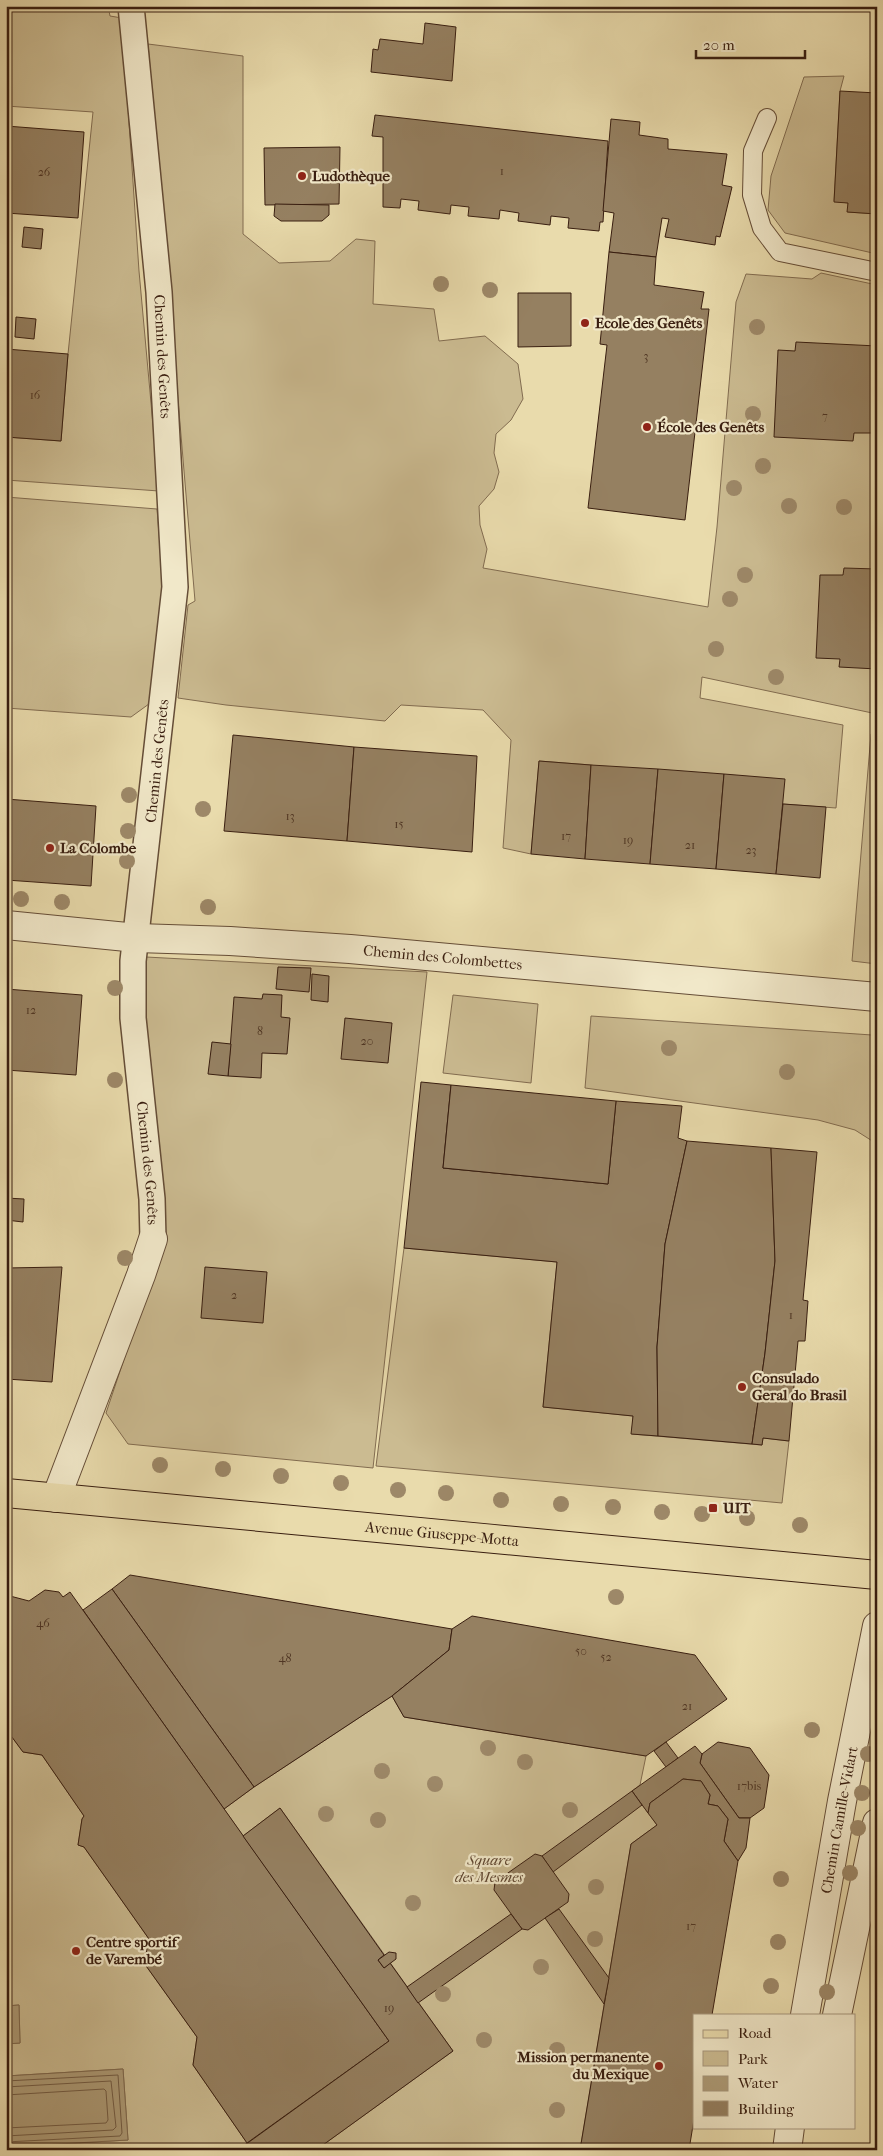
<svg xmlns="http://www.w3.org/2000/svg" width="883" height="2156" viewBox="0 0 883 2156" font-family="'IM FELL French Canon',serif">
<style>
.green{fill:#cbbb91;stroke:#826c50}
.water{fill:#ad9b77;stroke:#7f694e}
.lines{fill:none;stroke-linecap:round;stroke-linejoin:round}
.shore{stroke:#735c44;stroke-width:1}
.building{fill:#958061;stroke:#391e10}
.service-casing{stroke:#654d37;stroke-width:20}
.pedestrian-casing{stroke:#654d37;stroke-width:28}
.minor-casing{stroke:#654d37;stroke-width:30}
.primary-casing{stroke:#391e10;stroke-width:30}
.service{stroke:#f1e8c9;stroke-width:18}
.pedestrian{stroke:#f1e8c9;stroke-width:25}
.minor{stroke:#f1e8c9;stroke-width:28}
.primary{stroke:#e9dbac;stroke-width:28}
.tree{fill:#9d8868}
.poi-dot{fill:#8f2418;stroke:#f1e8c9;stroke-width:2}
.labels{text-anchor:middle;stroke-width:4.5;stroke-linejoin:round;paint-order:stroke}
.number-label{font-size:12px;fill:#503624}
.poi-label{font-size:15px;font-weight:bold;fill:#391e10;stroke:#f1e8c9;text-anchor:start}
.street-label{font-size:15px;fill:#391e10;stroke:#f1e8c9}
.park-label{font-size:15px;font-style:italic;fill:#5e4530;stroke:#f1e8c9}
</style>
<rect width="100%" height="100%" fill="#e9dbac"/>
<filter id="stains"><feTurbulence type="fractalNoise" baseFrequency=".004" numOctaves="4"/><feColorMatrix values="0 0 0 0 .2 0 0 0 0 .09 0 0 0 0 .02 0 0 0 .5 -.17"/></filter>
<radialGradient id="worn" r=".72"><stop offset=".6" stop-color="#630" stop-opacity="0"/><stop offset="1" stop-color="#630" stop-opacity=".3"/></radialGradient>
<g class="green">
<path d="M6,6H108L110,16L122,18L139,271L159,491L6,480V437L61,441L68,354L93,112L6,106Z"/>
<path d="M148,44L243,56V234L279,263L330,261L356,239L375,241L373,304L434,309L439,341L485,336L518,364L523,399L511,420L496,434L494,453L499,472L494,489L479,506L480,525L487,549L483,568L708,607L717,527L736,302L746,274L812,279L821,273L877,285V714L702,677L700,698L843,725L836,808L783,804L591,765L539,761L531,854L503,848L511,740L483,710L401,705L385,721L226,705L178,698L188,605L195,601Z"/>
<path d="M844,76L840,91L834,201L848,203V212L877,214V254L785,233L768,210L771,176L804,77Z"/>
<path d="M6,497L157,509L163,585L153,701L131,717L6,708Z"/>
<path d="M871,734L877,735V964L852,961Z"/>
<path d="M146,957L427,972L373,1468L128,1444L106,1413L163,1243L142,985Z"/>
<path d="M453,995L538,1004L531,1083L443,1073Z"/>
<path d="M591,1016L872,1035L877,1038V1144L855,1130L818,1120L585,1088Z"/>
<path d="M404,1248L557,1262L543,1407L633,1416L632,1434L762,1445L763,1438L789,1441L782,1503L376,1466Z"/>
<path d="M392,1696L404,1717L646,1756L640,1785L632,1791L657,1825L631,1844L580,2150H316L453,2051L280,1808L243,1836L224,1809L254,1787Z"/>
<path d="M6,1729L23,1752L42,1755L84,1816L82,1819L78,1845L84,1847L149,1939L144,1963L197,2037L193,2065L247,2143L238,2150H6V2147L128,2140L123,2069L6,2076V2044L20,2043L19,2005L6,2006Z"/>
</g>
<g class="water">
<path d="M19,2005L20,2043L6,2044V2006Z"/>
<path d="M123,2069L128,2140L6,2147V2076Z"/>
</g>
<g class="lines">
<g class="shore">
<path d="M6,2081L118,2075L122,2133L120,2136L6,2142"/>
<path d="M6,2087L111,2081L116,2127L113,2130L6,2136"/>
<path d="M6,2095L104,2089L106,2091L108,2120L106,2123L6,2128"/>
</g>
</g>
<g class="building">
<path d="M425,23L456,27L452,81L371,72L373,49L378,50L380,39L423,44Z"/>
<path d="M840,91L877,93V214L847,212L848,203L834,202Z"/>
<path d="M375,115L608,141L603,222H600L599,231L568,228L569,218L551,216L550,225L518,221L519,213L500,210L499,219L468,216L469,207L451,205L450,214L418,210L419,201L401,199L400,208L383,207V137L372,136Z"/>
<path d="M611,119L640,122L639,135L668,139V149L727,154L722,185L732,187L720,237L716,236L715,245L665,237L669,219L662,218L656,257L609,252L614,213L603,211Z"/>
<path d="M6,126L84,132L78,218L6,213Z"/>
<path d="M340,147L339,204L265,205L264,148Z"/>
<path d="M275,204L329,205V215L322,221H281L274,216Z"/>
<path d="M6,226H11L9,246H6Z"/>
<path d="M24,227L43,229L41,249L22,247Z"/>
<path d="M609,252L656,257L654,285L704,292L701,309H709L685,520L588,508L607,345L600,344Z"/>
<path d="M518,293H571V346L518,347Z"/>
<path d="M16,317L36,319L34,339L15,337Z"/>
<path d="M796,342L877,346L875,433H854L853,441L774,437L778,350L795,351Z"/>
<path d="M6,349L68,354L61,441L6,437Z"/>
<path d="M844,568L877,569V669L839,667L840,659L816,658L820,575H843Z"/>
<path d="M233,735L354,747L347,841L224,831Z"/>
<path d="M354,747L477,756L472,852L347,841Z"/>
<path d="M539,761L591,765L585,859L531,854Z"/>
<path d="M591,765L658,769L650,864L585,859Z"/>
<path d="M658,769L724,774L716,869L650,864Z"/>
<path d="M724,774L785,779L776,874L716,869Z"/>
<path d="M6,799L96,806L91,886L6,880Z"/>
<path d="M783,804L826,807L820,878L776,874Z"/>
<path d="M278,967L311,968L309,992L276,989Z"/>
<path d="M312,974L329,976L328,1002L311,1000Z"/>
<path d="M6,989L82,995L76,1075L6,1070Z"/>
<path d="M263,994L282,995L281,1017L290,1018L287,1054L262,1053L261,1078L228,1076L234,997L262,999Z"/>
<path d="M345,1018L392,1023L388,1063L341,1059Z"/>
<path d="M212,1042L231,1044L228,1076L208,1074Z"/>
<path d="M421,1082L451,1085L443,1168L608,1184L616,1101L682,1106L678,1138L687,1141L665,1244L657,1347L658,1436L631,1434L633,1416L543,1407L557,1262L404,1248Z"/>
<path d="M451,1085L616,1101L608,1184L443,1168Z"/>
<path d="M687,1141L771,1148L775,1261L765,1353L752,1444L658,1436L657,1347L665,1244Z"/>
<path d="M771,1148L817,1152L803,1300L808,1301L805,1341H798L789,1441L763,1438L762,1445L752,1444L765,1353L775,1261Z"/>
<path d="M6,1198L24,1199L23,1222L6,1220Z"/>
<path d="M62,1267L52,1382L6,1379V1268Z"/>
<path d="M205,1267L267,1272L263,1323L201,1318Z"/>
<path d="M130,1575L452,1629L449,1650L392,1696L254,1787L112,1589Z"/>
<path d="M112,1589L254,1787L224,1809L83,1610Z"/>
<path d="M45,1590L59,1592L63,1597L70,1592L389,2041L247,2143L193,2065L197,2037L144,1963L149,1939L84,1847L78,1845L82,1819L84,1816L42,1755L23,1752L6,1729V1598L10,1596L29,1601Z"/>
<path d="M472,1616L695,1655L727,1699L646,1756L404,1717L392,1696L449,1650L452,1629Z"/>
<path d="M666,1742L678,1758L666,1767L654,1751Z"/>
<path d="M718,1742L750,1748L769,1775L764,1808L750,1818H739L700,1763L702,1754Z"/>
<path d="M695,1746L702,1754L700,1763L739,1818H750L746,1848L738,1861L724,1841L728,1819L718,1806L708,1804L710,1795L701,1781L683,1779L650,1803L648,1813L632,1791Z"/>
<path d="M683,1779L701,1781L710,1795L708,1804L718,1806L728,1819L724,1841L738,1861L712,2015H694V2119L689,2150H580L631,1844L657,1825L648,1813L650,1803Z"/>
<path d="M632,1791L642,1805L553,1872L542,1856Z"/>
<path d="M280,1808L384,1955L378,1960L384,1968L390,1963L453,2051L316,2150H238L389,2041L243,1836Z"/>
<path d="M535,1854L542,1856L569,1894L568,1902L528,1930L522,1929L494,1890L495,1882Z"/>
<path d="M559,1909L609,1978L604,2004L545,1918Z"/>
<path d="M511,1914L522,1929L418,2003L407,1987Z"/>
<path d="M389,1952L396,1953V1959L384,1968L378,1960Z"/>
</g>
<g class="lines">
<defs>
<path id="service" d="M767,118L753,151L752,195L762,228L780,252L877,272"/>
<g id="pedestrian">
<path id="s1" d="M131,6L159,292L175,587L133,961V1018L152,1199L153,1239"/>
</g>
<g id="minor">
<path id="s2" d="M6,925L137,938L230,941L350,949L877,997"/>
<path d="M56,1498L141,1275L153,1239"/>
<path id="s3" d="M805,2015L842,1801L877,1626"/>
<path d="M837,2015L877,1823"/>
<path d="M787,2150L790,2127"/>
</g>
<g id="primary">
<path id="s4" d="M6,1493L877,1575"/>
</g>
</defs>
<use href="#service" class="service-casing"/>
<use href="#pedestrian" class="pedestrian-casing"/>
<use href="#minor" class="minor-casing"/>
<use href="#primary" class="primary-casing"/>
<use href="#service" class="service"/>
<use href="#pedestrian" class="pedestrian"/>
<use href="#minor" class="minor"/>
<use href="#primary" class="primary"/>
</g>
<g class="tree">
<circle cx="441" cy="284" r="8"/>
<circle cx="490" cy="290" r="8"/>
<circle cx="757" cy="327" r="8"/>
<circle cx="753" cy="414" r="8"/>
<circle cx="763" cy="466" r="8"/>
<circle cx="734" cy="488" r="8"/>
<circle cx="789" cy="506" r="8"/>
<circle cx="844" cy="507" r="8"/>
<circle cx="745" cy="575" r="8"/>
<circle cx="730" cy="599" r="8"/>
<circle cx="716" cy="649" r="8"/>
<circle cx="776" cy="677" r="8"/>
<circle cx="129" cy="795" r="8"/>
<circle cx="203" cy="809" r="8"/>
<circle cx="128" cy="831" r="8"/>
<circle cx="127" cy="861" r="8"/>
<circle cx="21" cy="899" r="8"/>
<circle cx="62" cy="902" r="8"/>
<circle cx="208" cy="907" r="8"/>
<circle cx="115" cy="988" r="8"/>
<circle cx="669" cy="1048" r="8"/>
<circle cx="787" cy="1072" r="8"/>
<circle cx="115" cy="1080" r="8"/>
<circle cx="125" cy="1258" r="8"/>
<circle cx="160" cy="1465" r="8"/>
<circle cx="223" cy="1469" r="8"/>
<circle cx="281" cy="1476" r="8"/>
<circle cx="341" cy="1483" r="8"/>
<circle cx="398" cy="1490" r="8"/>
<circle cx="446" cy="1493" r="8"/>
<circle cx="501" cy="1500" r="8"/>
<circle cx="561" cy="1504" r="8"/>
<circle cx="613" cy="1507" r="8"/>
<circle cx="662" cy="1512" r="8"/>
<circle cx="702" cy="1514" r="8"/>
<circle cx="747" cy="1518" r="8"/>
<circle cx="800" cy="1525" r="8"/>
<circle cx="616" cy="1597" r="8"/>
<circle cx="812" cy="1730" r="8"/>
<circle cx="488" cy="1748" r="8"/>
<circle cx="868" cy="1754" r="8"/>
<circle cx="525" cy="1762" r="8"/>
<circle cx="382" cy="1771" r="8"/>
<circle cx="435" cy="1784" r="8"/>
<circle cx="862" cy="1793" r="8"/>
<circle cx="570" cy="1810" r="8"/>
<circle cx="326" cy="1814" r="8"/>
<circle cx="378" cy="1820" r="8"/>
<circle cx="858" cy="1828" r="8"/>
<circle cx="850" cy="1873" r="8"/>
<circle cx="781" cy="1879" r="8"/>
<circle cx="596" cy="1887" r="8"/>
<circle cx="413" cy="1903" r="8"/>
<circle cx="595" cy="1939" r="8"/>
<circle cx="778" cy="1942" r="8"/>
<circle cx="541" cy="1967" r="8"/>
<circle cx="771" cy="1986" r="8"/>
<circle cx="827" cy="1992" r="8"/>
<circle cx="443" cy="1994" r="8"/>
<circle cx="484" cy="2040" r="8"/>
<circle cx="557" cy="2050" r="8"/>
<circle cx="557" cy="2110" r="8"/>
</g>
<g class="poi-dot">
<circle cx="302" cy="176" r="5"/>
<circle cx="585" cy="323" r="5"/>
<circle cx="647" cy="427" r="5"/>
<circle cx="50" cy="848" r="5"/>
<circle cx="742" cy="1387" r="5"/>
<rect x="708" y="1503" width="10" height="10" rx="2.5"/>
<circle cx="76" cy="1951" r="5"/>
<circle cx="659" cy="2066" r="5"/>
</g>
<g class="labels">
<g class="number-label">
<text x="502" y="175">1</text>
<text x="44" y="176">26</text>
<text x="646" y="360">3</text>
<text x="35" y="399">16</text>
<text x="825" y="420">7</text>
<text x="290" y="820">13</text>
<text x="399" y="828">15</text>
<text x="566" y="840">17</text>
<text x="628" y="844">19</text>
<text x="690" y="849">21</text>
<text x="751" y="854">23</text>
<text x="31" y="1014">12</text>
<text x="260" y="1035">8</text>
<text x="367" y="1045">20</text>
<text x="234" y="1299">2</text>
<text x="791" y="1319">1</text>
<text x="43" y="1627">46</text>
<text x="581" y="1655">50</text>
<text x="606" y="1661">52</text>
<text x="285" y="1662">48</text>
<text x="687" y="1710">21</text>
<text x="749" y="1790">17bis</text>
<text x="691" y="1930">17</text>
<text x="389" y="2012">19</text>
</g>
<g class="poi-label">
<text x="312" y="181">Ludothèque</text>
<text x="595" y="328">Ecole des Genêts</text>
<text x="657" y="432">École des Genêts</text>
<text x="60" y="853">La Colombe</text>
<text x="752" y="1383">Consulado<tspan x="752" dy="17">Geral do Brasil</tspan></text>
<text x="723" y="1513">UIT</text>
<text x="86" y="1947">Centre sportif<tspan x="86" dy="17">de Varembé</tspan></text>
<text x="649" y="2062" text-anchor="end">Mission permanente<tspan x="649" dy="17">du Mexique</tspan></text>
</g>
<g class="street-label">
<text dy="5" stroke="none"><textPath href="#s1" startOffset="352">Chemin des Genêts</textPath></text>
<text transform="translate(157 761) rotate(-84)" y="5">Chemin des Genêts</text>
<text dy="5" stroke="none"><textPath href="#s2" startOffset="438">Chemin des Colombettes</textPath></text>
<text dy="5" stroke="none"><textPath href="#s1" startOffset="1162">Chemin des Genêts</textPath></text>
<text dy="5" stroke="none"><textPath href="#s4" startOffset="438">Avenue Giuseppe-Motta</textPath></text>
<text dy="5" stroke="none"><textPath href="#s3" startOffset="198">Chemin Camille-Vidart</textPath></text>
</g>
<g class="park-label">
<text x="489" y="1865">Square<tspan x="489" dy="17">des Mesmes</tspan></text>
</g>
</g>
<rect width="883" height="2156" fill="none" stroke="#e9dbac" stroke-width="25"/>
<rect x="8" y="8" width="868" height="2141" fill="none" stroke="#391e10" stroke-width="2.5"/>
<rect x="12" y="12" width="858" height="2131" fill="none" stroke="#391e10"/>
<rect x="693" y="2014" width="162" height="115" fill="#f1e8c9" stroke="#a7977f"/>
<rect x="703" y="2030" width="25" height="8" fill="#e9dbac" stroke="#a7977f"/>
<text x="738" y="2038" font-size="15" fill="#391e10">Road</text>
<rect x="703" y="2051" width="25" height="15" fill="#cbbb91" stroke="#a7977f"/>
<text x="738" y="2064" font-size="15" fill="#391e10">Park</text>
<rect x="703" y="2076" width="25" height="15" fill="#ad9b77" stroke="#a7977f"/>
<text x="738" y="2088" font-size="15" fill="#391e10">Water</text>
<rect x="703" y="2101" width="25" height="15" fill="#958061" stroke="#a7977f"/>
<text x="738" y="2114" font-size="15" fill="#391e10">Building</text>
<path d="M696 50v8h109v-8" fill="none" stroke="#391e10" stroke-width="2.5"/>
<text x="703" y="50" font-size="15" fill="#391e10" stroke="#f1e8c9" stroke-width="4" paint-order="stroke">20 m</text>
<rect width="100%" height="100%" filter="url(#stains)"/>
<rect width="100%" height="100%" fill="url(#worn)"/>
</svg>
